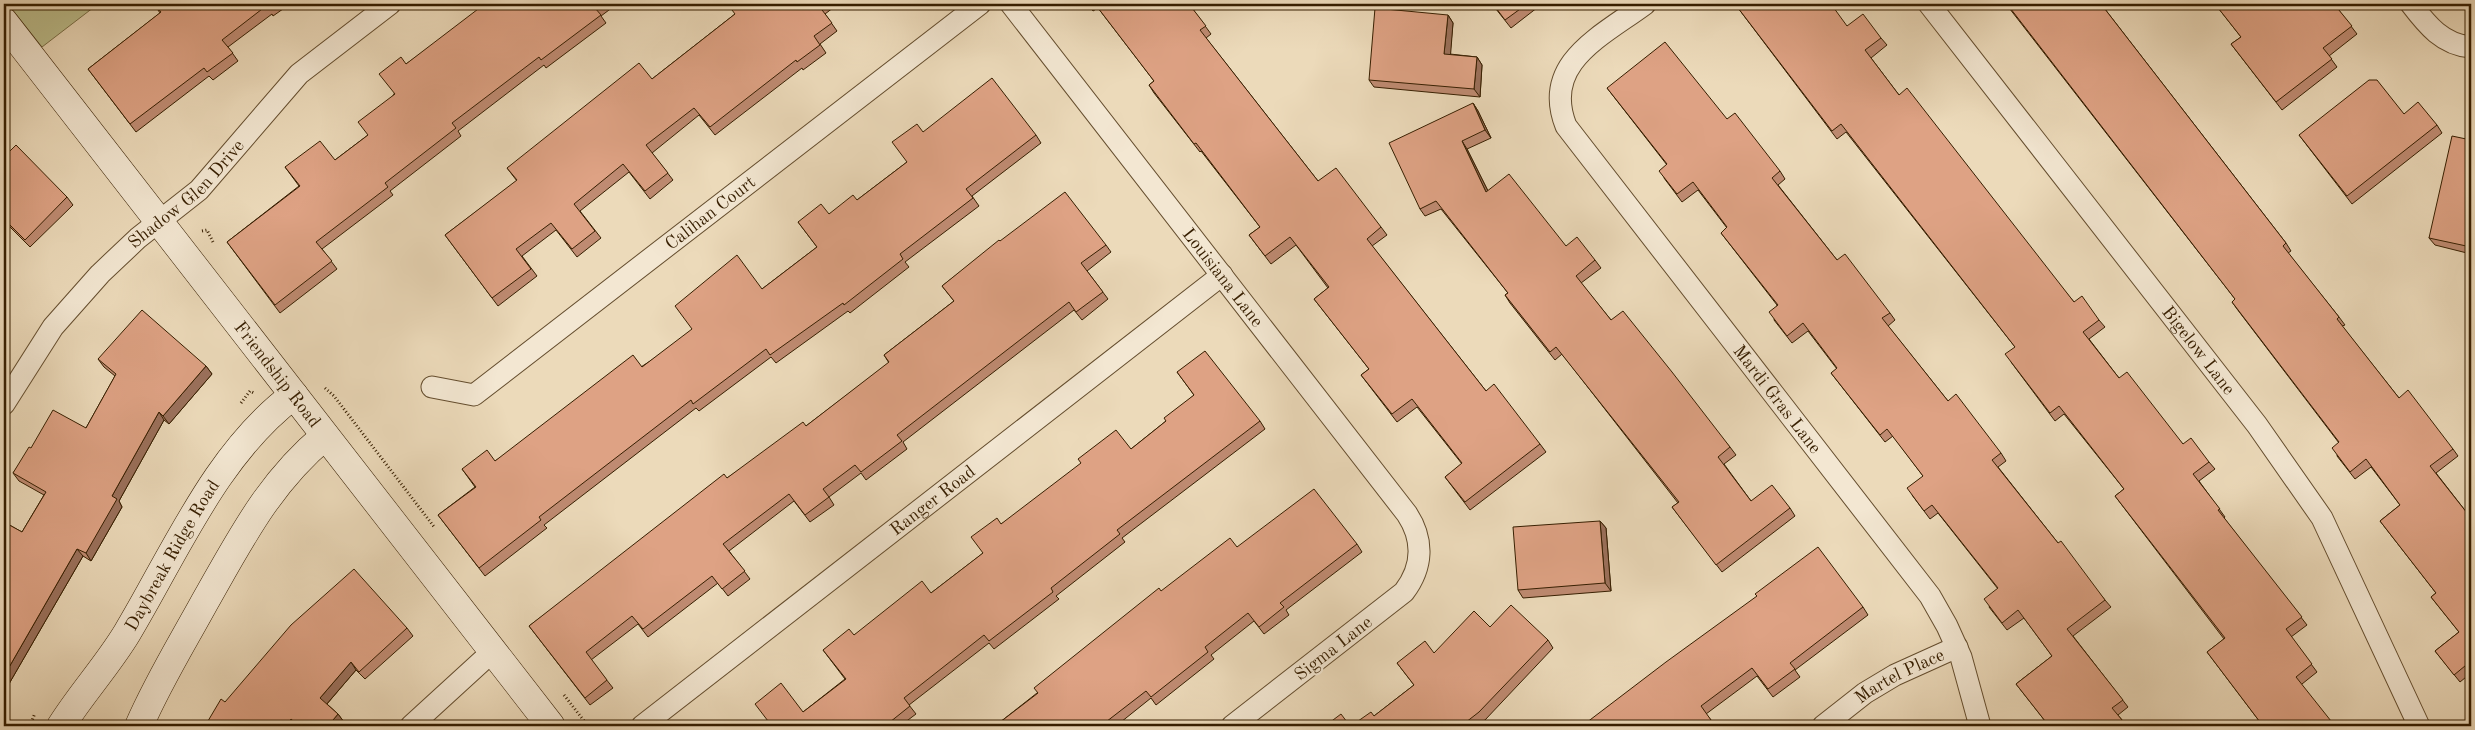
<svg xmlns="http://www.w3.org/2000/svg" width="2475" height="730" viewBox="0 0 2475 730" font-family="'Old Standard TT',serif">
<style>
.green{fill:#bcbe8c;stroke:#796e46}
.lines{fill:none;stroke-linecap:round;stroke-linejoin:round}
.street-casing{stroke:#644d2e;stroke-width:23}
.secondary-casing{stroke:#361e00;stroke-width:29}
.path{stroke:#361e00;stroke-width:3;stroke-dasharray:1 2.5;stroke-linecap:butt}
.street{stroke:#f3e7d2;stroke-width:21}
.secondary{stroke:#f3e7d2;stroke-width:28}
.wall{fill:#bf8b72;stroke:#361e00}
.shaded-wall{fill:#9b715c;stroke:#361e00}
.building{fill:#dea284;stroke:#361e00}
.labels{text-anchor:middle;stroke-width:4.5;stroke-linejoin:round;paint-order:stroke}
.street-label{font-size:18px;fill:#361e00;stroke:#f3e7d2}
</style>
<rect width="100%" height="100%" fill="#ecdaba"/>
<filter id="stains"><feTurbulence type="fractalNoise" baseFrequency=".004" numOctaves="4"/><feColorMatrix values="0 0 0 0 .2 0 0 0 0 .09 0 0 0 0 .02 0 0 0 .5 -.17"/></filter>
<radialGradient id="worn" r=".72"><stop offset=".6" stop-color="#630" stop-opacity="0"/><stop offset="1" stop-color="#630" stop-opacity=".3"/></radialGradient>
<path class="green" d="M8,4H98L42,47Z"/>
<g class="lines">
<defs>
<g id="street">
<path id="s1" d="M1011,4L1407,514C1424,540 1423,567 1404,592L1232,726"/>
<path id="s2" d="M1645,4C1602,36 1541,63 1566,126L1930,596L1947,626L1961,657L1980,726"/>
<path id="s3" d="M1929,4L2257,425L2322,518L2419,726"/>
<path d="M2411,4C2427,25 2443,45 2471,47"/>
<path id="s4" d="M432,387L474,395L980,4"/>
<path id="s5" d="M4,404L53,327L100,274L138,238L199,190L299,74L390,4"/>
<path d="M411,726L493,651"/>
<path id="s6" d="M642,726L1222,275"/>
<path id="s7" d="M1823,726L1865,693L1895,675L1957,647"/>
</g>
<g id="secondary">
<path id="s8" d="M4,22L551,726"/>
<path id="s9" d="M61,726C81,694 107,666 127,633C175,553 217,452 294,395"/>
<path d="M139,726C157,684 181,645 203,605C239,542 268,483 325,436"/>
</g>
</defs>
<use href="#street" class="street-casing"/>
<use href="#secondary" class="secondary-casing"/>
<g class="path">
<path d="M202,231L207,230L213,242"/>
<path d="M325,388L334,396L435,528"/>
<path d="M241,403L250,391L254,393"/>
<path d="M564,695L588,726"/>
<path d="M30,726L35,713"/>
</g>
<use href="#street" class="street"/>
<use href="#secondary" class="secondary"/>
</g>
<g class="wall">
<path d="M154,4H290L273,16L272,14L228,47L238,61L213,80L209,76L136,132L88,69L160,13Z"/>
<path d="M491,4H617L601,16L606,23L546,68L544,65L458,131L461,136L390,191L393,195L322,249L337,269L280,313L227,242L299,186L285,167L335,160L368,135L394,94L406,64Z"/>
<path d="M741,4H838L825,14L837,31L820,44L826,53L803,70L802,68L715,135L699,115L652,153L673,180L650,199L629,172L580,211L601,238L577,257L556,230L522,256L537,276L498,306L445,235L517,181L507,168L652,79L735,14Z"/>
<path d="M1088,4H1189L1211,34L1206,38L1318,181L1381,227L1387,235L1372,246L1486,391L1540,444L1546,452L1470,510L1445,477L1462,464L1417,407L1397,422L1361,375L1369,369L1314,299L1328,288L1296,245L1271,264L1249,235L1260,227L1201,151L1200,152L1154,93L1149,85L1154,81L1098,8L1093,11Z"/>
<path d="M1492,4H1542L1511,28Z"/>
<path d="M1735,4L1847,26L1881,38L1887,45L1871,58L1899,95L2074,302L2099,320L2105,327L2089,339L2119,378L2183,444L2209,462L2215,469L2199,481L2225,517L2224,518L2307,625L2291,637L2317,672L2302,684L2263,726L2207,652L2224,639L2115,496L2124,489L2064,414L2055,421L2011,362L2015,347L1846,132L1837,139Z"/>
<path d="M2006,4H2101L2286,243L2291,251L2288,253L2339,317L2345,325L2342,326L2399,398L2453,449L2458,456L2436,473L2471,518V673L2460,682L2435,651L2459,632L2431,597L2436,593L2380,521L2400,505L2371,467L2355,479L2337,456L2339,443L2237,309L2232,302L2235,299Z"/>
<path d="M2215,4H2334L2357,34L2329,56L2337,67L2282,110L2231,44L2241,37Z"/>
<path d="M1448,15L1453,23L1450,54L1477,57L1482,65L1480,97L1374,87L1369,80Z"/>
<path d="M1607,88L1727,119L1780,171L1785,179L1778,185L1837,260L1890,313L1895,320L1888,326L1948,401L2001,453L2006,461L1998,467L2058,543L2105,600L2111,607L2073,636L2128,707L2118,715L2127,726H2049L2016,684L2052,656L2024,618L2007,630L1989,607L1998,589L1938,513L1930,519L1912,495L1923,476L1893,436L1885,442L1831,373L1837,369L1808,331L1792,343L1774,320L1777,305L1721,233L1727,228L1698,190L1682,202L1664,178L1667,165Z"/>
<path d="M1473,103L1478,111L1491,138L1467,149L1488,191L1566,246L1595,260L1601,268L1581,283L1611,320L1730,447L1736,455L1724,464L1751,501L1790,508L1795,516L1722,572L1672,507L1678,503L1562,354L1555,360L1510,303L1505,295L1508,293L1441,209L1425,216L1420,209Z"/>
<path d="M2404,114L2437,125L2442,133L2352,204L2299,135Z"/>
<path d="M923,132L1036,135L1041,143L972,196L979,206L905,262L909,267L850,313L848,311L776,363L771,357L699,411L696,408L544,525L547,528L485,576L438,515L475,487L462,469L495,461L762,289L817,247L798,222L829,214L857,200L907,162Z"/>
<path d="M2471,140V254L2435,245L2429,238Z"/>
<path d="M4,157L67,197L73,205L30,247L4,221Z"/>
<path d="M1000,241L1106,245L1111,252L1087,271L1108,299L1082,320L1074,310L903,442L907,449L866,480L861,473L829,497L834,505L810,522L794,501L729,551L750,579L728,596L718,583L648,637L638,624L591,660L613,688L590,705L529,626L727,478L806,426L889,363L884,355L954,301L942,286Z"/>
<path d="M98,359L206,366L212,374L169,424L164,420L119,501L122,507L91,561L83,556L6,689L4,688V522L22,532L44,495L19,481L13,473L31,448L86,428L115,376L104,367Z"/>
<path d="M1177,372L1260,421L1265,429L1122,538L1125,542L1056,596L1059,599L994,649L989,643L909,705L916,714L900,726H761L803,712L845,679L823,650L854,635L931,593L982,554L1001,524L1131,449L1166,421L1194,395Z"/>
<path d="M1600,521L1606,528L1611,591L1523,598L1518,590Z"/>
<path d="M1357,544L1362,552L1286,610L1289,615L1264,634L1254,621L1211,655L1214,659L1156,705L1151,698L1116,726H995L1037,693L1237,547Z"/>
<path d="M1863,607L1868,615L1795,670L1800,677L1773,697L1757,676L1706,714L1716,726H1582Z"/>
<path d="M1490,627L1548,640L1553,648L1485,720L1476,726H1351L1374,716L1414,685L1397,663L1434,653Z"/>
<path d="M407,628L413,636L365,679L356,670L327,704L338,714L344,722L340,726H205L225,702Z"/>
</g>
<g class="shaded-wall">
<path d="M1448,15L1453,23L1450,62L1444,54Z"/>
<path d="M1477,57L1482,65L1480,97L1474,89Z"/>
<path d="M1473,103L1478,111L1491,138L1485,130Z"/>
<path d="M1462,141L1467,149L1492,199L1486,192Z"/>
<path d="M206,366L212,374L169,424L163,416Z"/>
<path d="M159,412L164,420L119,501L122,507L91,561L86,553L112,496Z"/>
<path d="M1600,521L1606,528L1611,591L1605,583Z"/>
<path d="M77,549L83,556L6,689L4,686V676Z"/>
<path d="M351,662L356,670L325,706L320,698Z"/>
<path d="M338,714L344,722L340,726H328Z"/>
<path d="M291,719L296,726H286Z"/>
</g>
<g class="building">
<path d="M154,4H274L268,8L266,6L222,40L233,53L207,72L204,68L130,124L88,69L161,12Z"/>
<path d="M491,4H602L595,8L601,15L541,60L539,57L452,123L456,128L385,183L388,187L316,242L332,261L275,305L227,242L300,186L285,167L320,141L335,160L368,135L358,122L395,94L379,74L401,57L406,64L482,6L485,9Z"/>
<path d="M741,4H822L819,6L832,23L814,36L820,45L797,62L796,60L710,127L694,108L646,145L668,173L645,191L623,164L574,204L595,231L572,249L551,223L516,249L531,269L492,298L445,235L517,180L507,168L639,63L652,79L735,14L732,10Z"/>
<path d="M1095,4H1189L1206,26L1200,30L1318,181L1336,168L1381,227L1367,239L1486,391L1494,384L1540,444L1465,502L1445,477L1462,463L1412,399L1392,414L1361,375L1369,369L1314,299L1329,287L1290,237L1265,256L1249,235L1260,227L1196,143L1194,144L1149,85L1154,81Z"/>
<path d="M1493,4H1527L1505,20Z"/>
<path d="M1735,4H1831L1847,26L1863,14L1881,38L1865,50L1899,95L1907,88L2074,302L2082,296L2099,320L2083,332L2119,378L2127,372L2183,444L2191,438L2209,462L2193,474L2220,509L2218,510L2302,617L2286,629L2312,664L2296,677L2335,726H2263L2207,652L2225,638L2115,496L2124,489L2059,406L2050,413L2005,354L2015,347L1841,124L1832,131Z"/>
<path d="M2007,4H2101L2286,243L2283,246L2339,317L2337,319L2399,398L2408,390L2453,449L2430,466L2471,518V661L2454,675L2435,651L2459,632L2431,597L2436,593L2380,521L2400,505L2366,459L2350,472L2332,448L2339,442L2232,302L2235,299Z"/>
<path d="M2215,4H2334L2352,26L2323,48L2332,59L2276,102L2231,44L2241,37Z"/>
<path d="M1375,8L1448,15L1444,54L1477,57L1474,89L1369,80Z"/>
<path d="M1665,42L1727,119L1735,113L1780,171L1772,178L1837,260L1845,254L1890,313L1882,318L1948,401L1956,394L2001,453L1992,460L2058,543L2061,541L2105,600L2067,629L2123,700L2112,708L2127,726H2049L2016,684L2052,656L2018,610L2002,623L1984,599L1998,588L1932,505L1924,511L1907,488L1923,476L1887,429L1880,435L1831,373L1837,368L1803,323L1787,336L1769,312L1778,305L1721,233L1727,227L1693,182L1677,194L1659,171L1667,164L1607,88Z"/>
<path d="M992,78L1036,135L966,189L973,198L900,254L903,259L844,305L843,303L770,355L766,349L693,404L691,400L539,517L541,520L479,568L438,515L476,487L462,469L487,450L495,461L633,355L642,367L692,329L675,306L737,255L762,289L817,247L798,222L821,204L829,214L853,195L857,200L907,162L892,142L917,124L923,132Z"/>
<path d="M2369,80H2377L2404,114L2418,102L2437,125L2347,196L2299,135Z"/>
<path d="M1473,103L1485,130L1462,141L1486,192L1509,174L1566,246L1577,237L1595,260L1576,276L1611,320L1623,311L1672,372L1730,447L1718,457L1751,501L1772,485L1790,508L1716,565L1672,507L1679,502L1556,347L1550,352L1505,295L1508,293L1436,201L1420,209L1389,143Z"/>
<path d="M2452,136L2471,140V247L2429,238Z"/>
<path d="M16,145L67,197L25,240L4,219V157Z"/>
<path d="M1065,192L1106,245L1081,263L1103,292L1076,312L1069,302L897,435L902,441L861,472L855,465L823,489L829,497L805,515L789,494L723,544L745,571L722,589L712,576L643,629L632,616L586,652L607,680L585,698L529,626L724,474L727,478L803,422L806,426L889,362L884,355L954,301L942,286L999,240L1000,241Z"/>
<path d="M142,310L206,366L163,416L159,412L112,496L117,499L86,553L77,549L4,676V522L22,532L46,492L13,473L29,447L31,448L53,410L86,428L116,374L98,359Z"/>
<path d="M1205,351L1260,421L1117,530L1120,534L1051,588L1053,592L989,641L984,635L904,698L910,706L885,726H761L768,721L755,704L781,683L803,712L846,679L823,650L849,629L854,635L922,581L931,593L983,553L971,537L997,518L1001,524L1081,463L1078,459L1116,430L1131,449L1166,421L1164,418L1194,395L1177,372Z"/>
<path d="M1314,489L1357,544L1280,603L1284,607L1259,627L1248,613L1205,647L1208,652L1151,697L1146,691L1102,725L1104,726H995L1038,693L1034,688L1159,588L1161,591L1230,538L1237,547Z"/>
<path d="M1600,521L1605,583L1518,590L1513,527Z"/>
<path d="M1818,547L1863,607L1790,663L1795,669L1768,689L1752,668L1701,706L1711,720L1703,726H1582L1666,662L1757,596L1755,594Z"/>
<path d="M354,569L407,628L359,672L351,662L320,698L338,714L328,726H299L291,719L286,726H205L221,699L225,702L291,625Z"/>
<path d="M1511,605L1548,640L1479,712L1461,726H1351L1371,712L1374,716L1414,685L1397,663L1425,641L1434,653L1474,611L1490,627Z"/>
<path d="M1341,714L1350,726H1325Z"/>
</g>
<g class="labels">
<g class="street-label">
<text dy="6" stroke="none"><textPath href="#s5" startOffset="280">Shadow Glen Drive</textPath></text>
<text dy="6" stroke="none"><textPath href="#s4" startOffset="341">Calihan Court</textPath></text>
<text dy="6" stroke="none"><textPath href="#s1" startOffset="346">Louisiana Lane</textPath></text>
<text dy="6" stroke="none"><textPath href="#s3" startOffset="439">Bigelow Lane</textPath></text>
<text dy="6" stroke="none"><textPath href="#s8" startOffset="446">Friendship Road</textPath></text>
<text dy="6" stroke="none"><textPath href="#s2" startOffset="506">Mardi Gras Lane</textPath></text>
<text dy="6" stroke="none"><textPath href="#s6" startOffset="368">Ranger Road</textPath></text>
<text dy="6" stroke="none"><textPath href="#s9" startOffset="204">Daybreak Ridge Road</textPath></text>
<text transform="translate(1333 648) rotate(-38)" y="6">Sigma Lane</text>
<text dy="6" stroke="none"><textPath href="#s7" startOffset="92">Martel Place</textPath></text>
</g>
</g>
<rect width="2475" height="730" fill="none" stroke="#ecdaba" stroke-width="20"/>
<rect x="5" y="5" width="2465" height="720" fill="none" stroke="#361e00" stroke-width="2.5"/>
<rect x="10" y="10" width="2455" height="710" fill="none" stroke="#361e00"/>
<rect width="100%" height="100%" filter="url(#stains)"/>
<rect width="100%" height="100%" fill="url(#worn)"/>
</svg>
